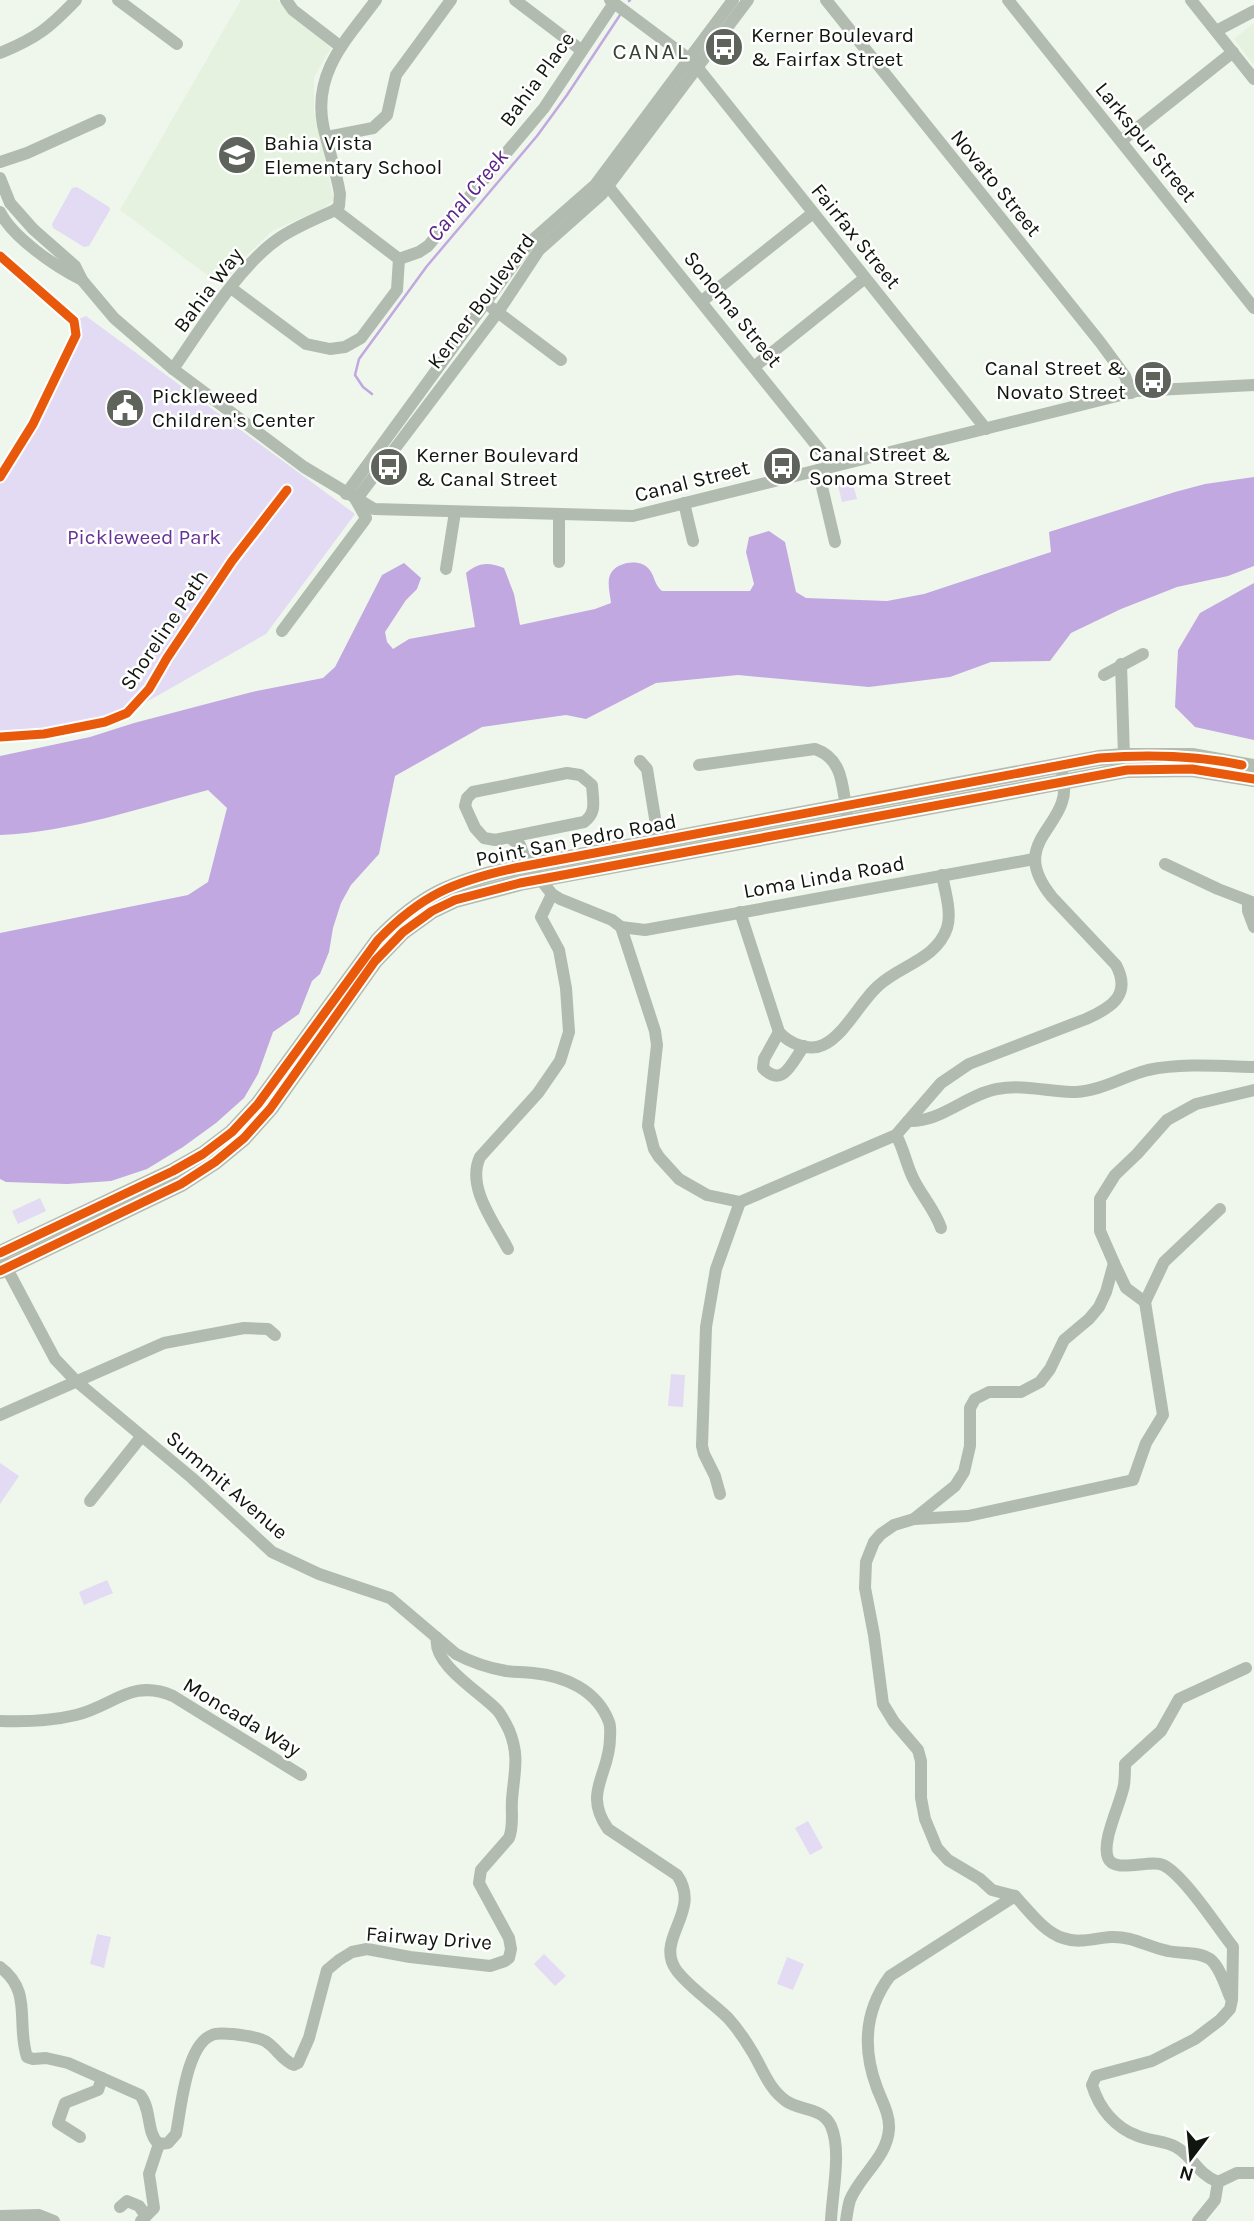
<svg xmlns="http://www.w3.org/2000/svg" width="1254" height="2221" viewBox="0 0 1254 2221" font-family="Karla,sans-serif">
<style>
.built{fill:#e4f2df}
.green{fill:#e3daf3}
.water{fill:#c1a8e0}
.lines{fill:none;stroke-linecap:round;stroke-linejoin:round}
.stream{stroke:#c1a8e0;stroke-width:2.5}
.minor{stroke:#b2bbaf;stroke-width:12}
.major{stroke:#b3bcaf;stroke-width:16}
.cycleway-casing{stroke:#fff;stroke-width:13}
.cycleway{stroke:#e8590c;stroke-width:9}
.labels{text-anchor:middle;stroke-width:5;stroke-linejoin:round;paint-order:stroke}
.poi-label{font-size:21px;fill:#10150e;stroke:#fff;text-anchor:start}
.street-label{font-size:21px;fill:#10150e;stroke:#fff}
.park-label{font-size:21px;fill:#663296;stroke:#fff}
.neighbourhood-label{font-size:23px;letter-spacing:2px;fill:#374334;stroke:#fff}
.water-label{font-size:23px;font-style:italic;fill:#5a2488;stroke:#fff}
</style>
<rect width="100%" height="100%" fill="#eff7ec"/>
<g class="built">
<path d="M241,0H277L331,48L314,77V111L334,200L324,208L272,231L242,260L222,286L120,210Z"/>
<path d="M1254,23V65L1234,39Z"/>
</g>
<g class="green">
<path d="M77,187L109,207L110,210L89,246L84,247L53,228L52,224L72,188Z"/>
<path d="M86,316L355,514L266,634L127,713C86,730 43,734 0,737V477L33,424L76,335L74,321Z"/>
<path d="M851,477L857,499L842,502L837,481Z"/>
<path d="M40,1198L46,1211L18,1224L12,1211Z"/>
<path d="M671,1374L685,1375L683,1407L668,1406Z"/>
<path d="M0,1463L19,1476L0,1504Z"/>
<path d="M107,1580L113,1593L84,1605L79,1592Z"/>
<path d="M808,1821L823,1848L810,1855L795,1828Z"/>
<path d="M97,1934L111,1937L104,1968L90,1964Z"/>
<path d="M544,1954L566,1976L555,1986L534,1964Z"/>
<path d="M787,1957L804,1964L793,1990L777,1984Z"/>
</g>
<g class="water">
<path d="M1254,477V566L1228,576L1177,587L1121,609L1071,633L1050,661L991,662L950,677L869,687L738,675L656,683L586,719L566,715L482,727L395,776L379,854L351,885L341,903L333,928L329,952L320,974L312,981L299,1014L273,1032L258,1074L244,1098L216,1123L183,1147L147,1169L111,1181L67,1184L6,1182L0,1179V933L188,895L208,882L227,808L208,790C140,808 71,832 0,835V756L90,737L134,723L252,692L323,678L335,667L382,575L404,563L421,578L417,589L406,600L385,632L387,642L393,649L409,639L475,627L466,573C479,562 488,562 504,568L514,594L520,625L595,609L611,603C610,594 607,583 610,575C615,562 639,558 648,568C655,575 654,585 662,591H750L754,584L746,552L749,537L769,531L785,542L796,592L806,598L887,601L924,594L1051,552L1049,532L1175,492L1205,484Z"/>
<path d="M1254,583V740L1195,727L1175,707L1178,650L1200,613Z"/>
</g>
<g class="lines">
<g class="stream">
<path d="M629,1L630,0"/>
<path d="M372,394L363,387L355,375L359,359L427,266L537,136L567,95L620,15"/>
</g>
<g class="minor">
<path d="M118,0L177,44"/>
<path d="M286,0L293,10L341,47"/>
<path d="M515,0L581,50"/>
<path d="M610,0L689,59L697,67L986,429"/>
<path d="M826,0L1100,342L1125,376L1131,393"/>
<path d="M1008,0L1254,308"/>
<path d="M1191,0L1254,79"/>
<path d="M1216,31L1254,11"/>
<path d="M0,53C37,38 49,28 76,0"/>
<path d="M327,137L373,128L387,115L396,75L451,0"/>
<path d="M1121,141L1233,52"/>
<path d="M0,162L27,153L100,120"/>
<path d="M0,178L10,203L33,229L75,266L82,280L114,318L173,369L304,467L374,509L633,516L1137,391L1254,385"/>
<path d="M603,180L833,466"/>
<path d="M0,212C13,238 56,267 82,280"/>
<path d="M399,259L419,252L428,246L544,108L614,3"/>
<path d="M231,288L306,344L330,349L345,347L361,338L397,290L399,259L335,210"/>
<path d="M702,301L813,213"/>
<path d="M492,308L561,360"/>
<path d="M754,367L865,278"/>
<path d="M173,369C201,329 238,267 278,239C295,227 316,219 335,210L339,206L340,194C336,170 328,148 323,125C313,72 347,39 376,0"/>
<path d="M818,470L835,542"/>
<path d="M346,494L529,243L595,185L733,0"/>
<path d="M356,500L498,312L539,250L602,194L748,0"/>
<path d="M684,503L693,541"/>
<path d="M559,515V562"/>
<path d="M446,569L455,512"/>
<path d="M282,631L364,521L366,518L356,500"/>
<path d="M1121,664L1124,756"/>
<path d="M1104,675L1143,654"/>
<path d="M640,761L647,769L660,849"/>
<path d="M699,765L815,749C844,759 842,787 847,814"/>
<path d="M567,773L580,775L592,785C593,801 597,813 584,822L495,840L484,838L475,828L465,806L467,798L473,792Z"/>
<path d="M510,838L520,845L524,856L540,879L552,894L560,899L612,920L621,927L655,1031L657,1045L648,1126L654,1149L659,1157L679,1179L707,1195L740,1202L896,1135L941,1083L969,1064L1086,1019C1111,1008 1132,995 1116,965L1052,897C1003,837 1078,827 1062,773"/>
<path d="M1165,864L1218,889L1254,903"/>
<path d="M1248,902V911L1254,927"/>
<path d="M740,912L779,1032C789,1043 808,1052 823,1045C844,1036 860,1002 878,986C900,965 936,960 947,928C952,913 945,891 942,875"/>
<path d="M621,927L645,930L1034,859"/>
<path d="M779,1032L764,1059L763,1068C783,1089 792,1062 804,1046"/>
<path d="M908,1121C940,1123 965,1095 997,1089C1023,1084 1050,1092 1076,1092C1101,1091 1124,1076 1148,1070C1182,1063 1219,1066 1254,1067"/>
<path d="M896,1135C904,1149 906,1164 913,1178C921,1195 935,1210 941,1228"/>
<path d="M508,1249C494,1222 466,1187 480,1157L538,1093L560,1061L569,1032L566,988L559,950L541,917L552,894"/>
<path d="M4,1263L55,1359L76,1381L192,1478L272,1552L319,1574L390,1598L456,1654C471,1662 489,1668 506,1671C515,1672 524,1672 533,1673C565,1676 597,1690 609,1722C611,1727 610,1733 610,1738C610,1775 582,1792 608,1829L677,1875C703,1912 653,1939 677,1971C691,1989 712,2002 728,2018C737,2028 746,2041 753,2053C763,2070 769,2089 786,2101C800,2111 822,2107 831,2126C842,2151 832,2193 831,2221"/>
<path d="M1145,1302L1126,1288L1114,1263L1100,1231V1199L1115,1175L1137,1154L1167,1120L1196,1104L1254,1090"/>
<path d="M1145,1302L1164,1262L1220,1209"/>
<path d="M0,1415L164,1343L244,1328L268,1329L275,1335"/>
<path d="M720,1494L715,1476L704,1454L702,1446L706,1327L716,1269L740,1202"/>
<path d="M90,1501L141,1437"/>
<path d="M914,1519L968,1516L1133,1480L1146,1443L1163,1415L1145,1302"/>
<path d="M0,1721C26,1722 51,1721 76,1715C113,1706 132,1678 173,1696L301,1775"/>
<path d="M1015,1896L992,1890L980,1879L948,1860L937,1848L925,1819L921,1798V1761L918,1750L894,1722L883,1704L874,1635L865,1588L866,1562L874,1542L881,1534L894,1525L914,1519L955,1486L964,1472L970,1446V1408L975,1399L989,1392H1021L1040,1382L1050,1369L1064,1340L1089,1319L1099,1307L1106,1292L1114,1263"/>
<path d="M0,1967C33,1991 16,2024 27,2057L33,2059L46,2058L68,2063L140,2095C152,2109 146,2134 159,2144L168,2143L176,2134C181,2109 186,2045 212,2035C218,2032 227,2034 233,2034C242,2035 257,2037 265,2041C276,2047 281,2060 294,2065L298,2063L309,2038L327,1970L339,1960L352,1952L367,1949L410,1957L490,1966L505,1961L509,1958L511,1949L509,1938L479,1883L481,1870L509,1838C514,1826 511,1812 512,1800C514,1773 520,1756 509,1730C506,1724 502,1716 498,1711C482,1693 432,1665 437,1638"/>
<path d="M80,2137L58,2123L65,2103L98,2090L102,2078"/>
<path d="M1218,2182C1196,2173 1194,2157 1176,2147C1165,2141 1150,2141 1138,2136C1115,2128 1099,2108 1092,2085L1096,2076L1152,2061L1195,2039L1220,2020L1230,2009L1232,2000L1233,1947C1218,1928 1183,1874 1163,1865C1150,1859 1114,1874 1108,1858C1101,1841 1121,1803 1124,1785C1125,1778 1125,1771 1125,1764L1161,1731L1179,1699L1246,1668"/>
<path d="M120,2207L127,2201L139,2206L146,2216"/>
<path d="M0,2216L39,2215L54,2221"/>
<path d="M141,2221L154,2208L149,2174L159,2144"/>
<path d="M846,2221C847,2214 848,2206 850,2200C860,2175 887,2158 889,2129C890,2115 882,2101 877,2088C862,2048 864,2011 890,1976L1015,1896C1029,1911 1044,1932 1063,1938C1080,1944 1094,1938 1111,1937C1133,1936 1147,1947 1168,1951C1181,1954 1198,1951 1210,1959C1220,1967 1225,1985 1230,1997"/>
<path d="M1198,2221L1215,2200L1218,2182L1237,2173H1254"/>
</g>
<g class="major">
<path d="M0,1253L173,1171L203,1154L232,1132L258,1104L378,940C421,895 455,881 515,868L1099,758L1124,756H1192L1254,767"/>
<path d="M0,1271L181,1184L215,1162L244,1138L270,1109L375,961L403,932L432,911L455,900L520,883L1127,770L1192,769L1254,779"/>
</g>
<defs>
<g id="cycleway">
<path d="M0,256L74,321L76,335L33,424L0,477"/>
<path d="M0,737L44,734L105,722L127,713L149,689L167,658L232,561L287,490"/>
<path d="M0,1253L173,1171L203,1154L232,1132L258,1104L378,940C421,895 455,881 515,868L1099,758C1148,754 1194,755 1242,765"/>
<path d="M0,1271L181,1184L215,1162L244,1138L270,1109L375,961L403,932L432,911L455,900L520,883L1127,770L1192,769L1254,779"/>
</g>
</defs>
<use href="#cycleway" class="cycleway-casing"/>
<use href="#cycleway" class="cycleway"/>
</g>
<defs>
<symbol id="bus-disc" viewBox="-11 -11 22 22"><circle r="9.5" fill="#5e645c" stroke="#fff"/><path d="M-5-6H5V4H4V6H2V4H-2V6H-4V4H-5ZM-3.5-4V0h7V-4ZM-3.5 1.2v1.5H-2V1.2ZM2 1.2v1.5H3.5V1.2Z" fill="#fff"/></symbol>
<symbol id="school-disc" viewBox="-11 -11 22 22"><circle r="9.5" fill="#5e645c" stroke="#fff"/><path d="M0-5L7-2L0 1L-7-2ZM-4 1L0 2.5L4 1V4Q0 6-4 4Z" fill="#fff"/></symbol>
<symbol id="civic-disc" viewBox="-11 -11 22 22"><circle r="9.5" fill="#5e645c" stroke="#fff"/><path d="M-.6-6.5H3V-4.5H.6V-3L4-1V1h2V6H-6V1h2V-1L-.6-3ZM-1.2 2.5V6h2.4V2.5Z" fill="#fff"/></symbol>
</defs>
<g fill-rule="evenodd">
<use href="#bus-disc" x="702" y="25" width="44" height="44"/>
<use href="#school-disc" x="215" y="133" width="44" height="44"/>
<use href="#bus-disc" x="1131" y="358" width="44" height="44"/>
<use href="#civic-disc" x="103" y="386" width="44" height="44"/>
<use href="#bus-disc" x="760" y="444" width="44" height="44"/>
<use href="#bus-disc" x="367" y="445" width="44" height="44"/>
</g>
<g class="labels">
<g class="poi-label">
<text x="751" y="42">Kerner Boulevard<tspan x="751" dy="24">&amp; Fairfax Street</tspan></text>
<text x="264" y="150">Bahia Vista<tspan x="264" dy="24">Elementary School</tspan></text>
<text x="1126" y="375" text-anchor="end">Canal Street &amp;<tspan x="1126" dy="24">Novato Street</tspan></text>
<text x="152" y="403">Pickleweed<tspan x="152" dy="24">Children's Center</tspan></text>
<text x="809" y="461">Canal Street &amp;<tspan x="809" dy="24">Sonoma Street</tspan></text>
<text x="416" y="462">Kerner Boulevard<tspan x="416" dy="24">&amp; Canal Street</tspan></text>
</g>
<g class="street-label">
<text transform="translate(537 79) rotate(-54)" y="7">Bahia Place</text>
<text transform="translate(1146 142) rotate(51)" y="7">Larkspur Street</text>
<text transform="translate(996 183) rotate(51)" y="7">Novato Street</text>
<text transform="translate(856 236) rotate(51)" y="7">Fairfax Street</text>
<text transform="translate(208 290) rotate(-53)" y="7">Bahia Way</text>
<text transform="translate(481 301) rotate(-53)" y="7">Kerner Boulevard</text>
<text transform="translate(733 309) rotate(51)" y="7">Sonoma Street</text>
<text transform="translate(692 481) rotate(-14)" y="7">Canal Street</text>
<text transform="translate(164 630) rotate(-56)" y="7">Shoreline Path</text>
<text transform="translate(576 840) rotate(-11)" y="7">Point San Pedro Road</text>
<text transform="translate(824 877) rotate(-10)" y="7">Loma Linda Road</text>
<text transform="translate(227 1485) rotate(41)" y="7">Summit Avenue</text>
<text transform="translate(242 1717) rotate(31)" y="7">Moncada Way</text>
<text transform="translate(429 1938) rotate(4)" y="7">Fairway Drive</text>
</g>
<g class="park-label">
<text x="144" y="544">Pickleweed Park</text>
</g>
<g class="neighbourhood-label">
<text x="651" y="59">CANAL</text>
</g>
<g class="water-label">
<text transform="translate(467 195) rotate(-50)" y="8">Canal Creek</text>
</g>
</g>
<g transform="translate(1191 2158) rotate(196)" stroke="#ffffff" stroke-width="5" paint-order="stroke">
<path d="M0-5L12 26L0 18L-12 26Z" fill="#10150e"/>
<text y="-10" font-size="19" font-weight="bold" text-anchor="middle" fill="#10150e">N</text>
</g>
</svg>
